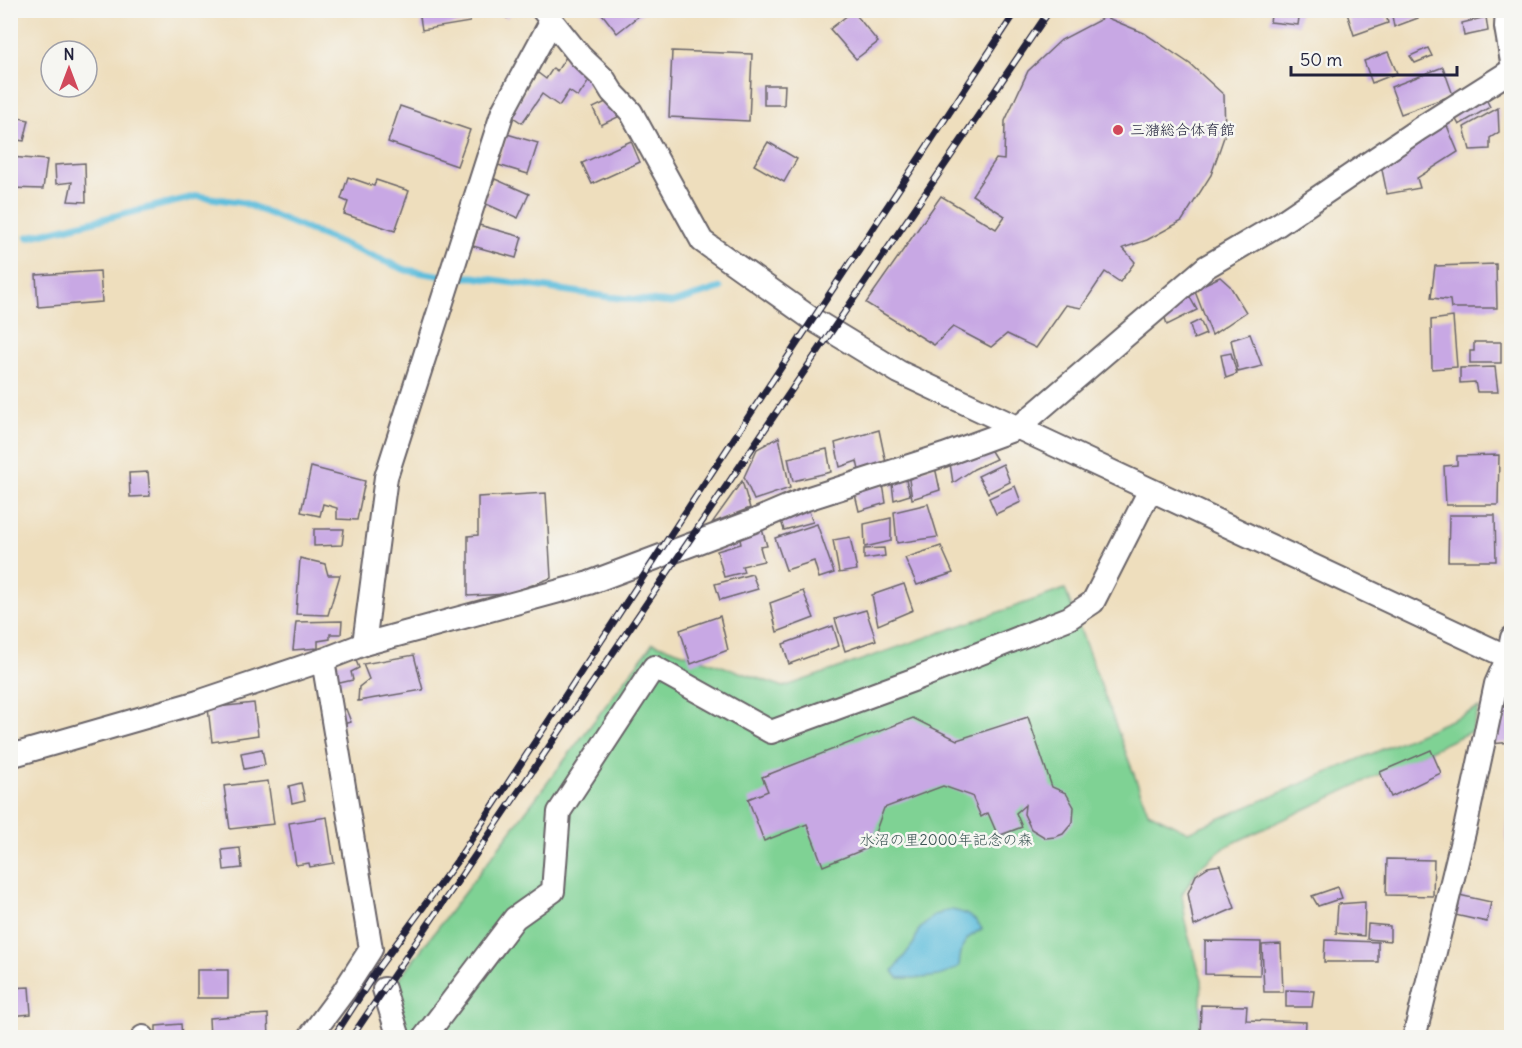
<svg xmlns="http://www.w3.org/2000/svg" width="1522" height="1048" viewBox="0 0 1522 1048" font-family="Delius,'Klee One',sans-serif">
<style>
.green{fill:#7fd294;stroke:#507a68;stroke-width:1.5}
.water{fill:#5dbddc;stroke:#40708c;stroke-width:1.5}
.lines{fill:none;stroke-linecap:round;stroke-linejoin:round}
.stream{stroke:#5dbddc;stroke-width:7}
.building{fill:#c8a8e4}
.minor-casing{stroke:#696468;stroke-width:26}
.minor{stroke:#fff;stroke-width:22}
.rail-casing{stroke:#22223b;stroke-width:7}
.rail{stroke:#f6f6f2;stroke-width:4.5;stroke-dasharray:14;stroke-linecap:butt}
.poi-dot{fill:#d1495b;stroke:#f6f6f2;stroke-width:2}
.labels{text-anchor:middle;stroke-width:5;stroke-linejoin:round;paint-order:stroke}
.poi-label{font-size:15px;fill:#22223b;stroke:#f6f6f2;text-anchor:start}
.park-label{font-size:15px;fill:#3e5756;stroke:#f6f6f2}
</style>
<rect width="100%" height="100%" fill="#f6f6f2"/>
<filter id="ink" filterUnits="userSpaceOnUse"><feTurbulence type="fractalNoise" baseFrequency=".0167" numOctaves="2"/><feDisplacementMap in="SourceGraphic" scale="12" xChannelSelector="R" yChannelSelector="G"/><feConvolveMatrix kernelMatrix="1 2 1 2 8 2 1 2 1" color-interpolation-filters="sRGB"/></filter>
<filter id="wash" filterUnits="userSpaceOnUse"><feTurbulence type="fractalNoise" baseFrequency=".008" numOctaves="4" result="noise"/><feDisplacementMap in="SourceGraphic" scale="24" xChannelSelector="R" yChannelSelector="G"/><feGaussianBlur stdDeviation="1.35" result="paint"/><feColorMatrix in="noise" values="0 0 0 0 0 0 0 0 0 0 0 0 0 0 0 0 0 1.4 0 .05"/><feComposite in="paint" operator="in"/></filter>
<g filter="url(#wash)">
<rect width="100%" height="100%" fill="#eedebd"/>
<path class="green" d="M1065,589L1148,812L1188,832L1479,708L1472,731L1227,846L1199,868L1182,894L1187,931L1202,980L1199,1037H404L390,991L653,643L784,687Z"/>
<path class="water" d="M947,910C960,910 975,916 982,929C963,939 961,945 959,966C942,980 919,978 898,978L893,971L914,943L918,931L932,917Z"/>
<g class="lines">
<path class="stream" d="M28,237L198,196L244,203L406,270L449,277H474L609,297L672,303L720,288"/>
</g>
<g id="blocks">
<g class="building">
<path d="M419,10H468L470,22L422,30Z"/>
<path d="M492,10H511L507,18Z"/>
<path d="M599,10H646L617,33Z"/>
<path d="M1272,10H1300L1298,25L1270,22Z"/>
<path d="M1346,10H1385L1388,23L1354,35Z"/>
<path d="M1391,10H1415L1418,18L1394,27Z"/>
<path d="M1438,10H1460V11L1439,16Z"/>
<path d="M1470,10H1488L1489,13L1470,16Z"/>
<path d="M853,11L878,42L856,59L830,29Z"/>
<path d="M1105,17L1144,33L1190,64L1224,95L1225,134L1211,175L1182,221L1147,240L1123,248L1135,262L1120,282L1105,272L1081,308L1066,305L1036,348L1007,334L991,347L953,327L934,345L866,303L941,196L996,229L1005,216L972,195L996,159L1004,160L1005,121L1028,71L1061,40Z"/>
<path d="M1486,17L1488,31L1464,36L1462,23Z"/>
<path d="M1428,48L1432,56L1415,63L1410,56Z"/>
<path d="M672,51L752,54L749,121L669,117Z"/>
<path d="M1388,52L1397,73L1372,83L1364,61Z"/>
<path d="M566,57L593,75L578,97L569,91L559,106L542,94L522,123L510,115L538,73L546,79L553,68L557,71Z"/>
<path d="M1443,67L1453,95L1401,114L1391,87Z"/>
<path d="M764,85H785L784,105H764Z"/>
<path d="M1483,93L1490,107L1459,125L1452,112Z"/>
<path d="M610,100L618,117L601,125L593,108Z"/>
<path d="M400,106L470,130L457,166L388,142Z"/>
<path d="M1498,108L1499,132L1490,138V149L1470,150L1464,127Z"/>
<path d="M10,116L29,120L24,141L10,139Z"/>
<path d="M1445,121L1458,152L1417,178L1420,188L1387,194L1380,160Z"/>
<path d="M507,134L538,143L528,174L498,165Z"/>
<path d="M631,141L640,162L592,184L582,163Z"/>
<path d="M768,142L797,159L784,182L754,165Z"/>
<path d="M10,157L47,160L43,189L10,188Z"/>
<path d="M85,163L86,202L68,201L72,182L56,184L55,165Z"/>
<path d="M348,177L374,186L376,180L409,191L395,231L344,214L348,202L341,199Z"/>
<path d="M495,179L529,194L518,218L484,203Z"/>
<path d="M479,225L522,237L516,258L473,246Z"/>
<path d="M1496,264L1497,308H1451L1450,300L1431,298L1435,266Z"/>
<path d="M100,271L102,302L38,307L36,275Z"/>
<path d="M1220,277L1230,286L1246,312L1212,335L1194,289Z"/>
<path d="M1188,294L1197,310L1167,325L1163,310Z"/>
<path d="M1453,317L1457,367L1432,369L1431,320Z"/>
<path d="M1200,320L1206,334L1194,339L1190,325Z"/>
<path d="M1250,334L1262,366L1238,372L1231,340Z"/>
<path d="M1474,342H1501V363H1470V351H1474Z"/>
<path d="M1231,353L1237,374L1226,378L1221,355Z"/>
<path d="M1495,367L1498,392H1477L1475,382L1460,383V368Z"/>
<path d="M879,430L886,463L859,470L857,461L840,467L835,443Z"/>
<path d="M779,437L790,488L754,500L744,477L757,449Z"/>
<path d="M988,446L996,459L974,469L953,483L950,463Z"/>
<path d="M827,449L831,472L793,481L788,458Z"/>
<path d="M1499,455L1498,505H1446L1444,466L1457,465V456Z"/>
<path d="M1003,464L1010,482L988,493L978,476Z"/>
<path d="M311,467L365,481L357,520L337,519V508L323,504L320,516L301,512Z"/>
<path d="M935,467L940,490L912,499L908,473Z"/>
<path d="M148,472L150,496L130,497L129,473Z"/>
<path d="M904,473L910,495L894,500L891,476Z"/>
<path d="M742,481L750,508L712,523Z"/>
<path d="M883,484L886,503L859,511L854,490Z"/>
<path d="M1015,486L1021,502L996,514L989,498Z"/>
<path d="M546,493L551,578L508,594L468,596V536L478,535V497Z"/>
<path d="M928,504L938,537L897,543L894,512Z"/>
<path d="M807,506L813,522L784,530L780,518Z"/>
<path d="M1449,515H1495L1496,561H1448Z"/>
<path d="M891,518V541L865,547L864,524Z"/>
<path d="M817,524L834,573L819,578L814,561L786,570L775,538Z"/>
<path d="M314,529H344L342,545L314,546Z"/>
<path d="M762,529L767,546L760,547L764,561L742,566L744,572L724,577L717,551L741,544L739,535Z"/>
<path d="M850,537L857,570L839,573L833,540Z"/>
<path d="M941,546L953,573L917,585L905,558Z"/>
<path d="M884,548L885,556L864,559V549Z"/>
<path d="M300,558L325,564L328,575H340L328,615L296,614Z"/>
<path d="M752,574L758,589L720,600L715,584Z"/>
<path d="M904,584L913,610L878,625L872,595Z"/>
<path d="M803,591L814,618L777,632L770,603Z"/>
<path d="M866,610L876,640L845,651L835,619Z"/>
<path d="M720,616L728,650L691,664L680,630Z"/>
<path d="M342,621L341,634H330V639L318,641V648L293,650L296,622Z"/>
<path d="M833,626L839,646L789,664L783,644Z"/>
<path d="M414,655L423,690L358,701L359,687L369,679L363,664Z"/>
<path d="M355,658L359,668L351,672L353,680L331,685L328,666Z"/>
<path d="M254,703L258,735L212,742L208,708Z"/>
<path d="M1511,704L1512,742L1491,744L1495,708Z"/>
<path d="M346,709L351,722L338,725L336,710Z"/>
<path d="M1028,717L1052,787L1066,793L1074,807L1073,822L1063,834L1055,837L1046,838L1031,829L1024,814L1025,805L1016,813L1022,827L998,836L988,813L981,817L972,796L943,786L884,808L870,847L823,866L807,824L764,841L748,799L768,791L762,777L913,718L957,740Z"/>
<path d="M262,749L265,765L244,769L241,753Z"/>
<path d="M1431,750L1441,773L1391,797L1380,772Z"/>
<path d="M268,781L274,824L230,829L224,786Z"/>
<path d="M301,783L305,800L292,803L289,786Z"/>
<path d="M1509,802H1512V843H1506Z"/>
<path d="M327,817L334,863L310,867L309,863L296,865L289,823Z"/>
<path d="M240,848L242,868L224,870L222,850Z"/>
<path d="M1387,859L1434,860L1433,896L1386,895Z"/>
<path d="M1220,865L1235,908L1194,926L1188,893L1196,875L1208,867Z"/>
<path d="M1338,887L1342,898L1318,906L1312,896Z"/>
<path d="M1459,895L1491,902L1487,922L1455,915Z"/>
<path d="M1365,902L1364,936L1336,933L1338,904Z"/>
<path d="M1368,924L1390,926V941L1367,939Z"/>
<path d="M1325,940L1378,942V962H1324Z"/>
<path d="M1205,941L1261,942L1260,975L1205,974Z"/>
<path d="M1281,944L1283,992H1264L1262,945Z"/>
<rect x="197" y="970" width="31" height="28"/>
<path d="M29,987L31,1014L10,1016V988Z"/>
<path d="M1286,990L1314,991L1312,1007H1286Z"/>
<path d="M1201,1005L1247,1006L1246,1020L1306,1022L1305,1038H1200Z"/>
<path d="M268,1014L269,1038H210L209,1018Z"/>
<path d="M181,1024L182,1038H156V1026Z"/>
</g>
</g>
</g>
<g filter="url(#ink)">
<use href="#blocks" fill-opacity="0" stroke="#696468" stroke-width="1.5"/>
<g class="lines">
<defs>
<g id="minor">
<path d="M543,10L580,56L604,79L612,92L631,112L702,241L812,319L899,372L1512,659"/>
<path d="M1507,10L1506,27L1512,62"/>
<path d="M364,644L386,477L503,111L551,22"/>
<path d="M10,756L198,702L323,660L364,644L589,583L754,521L803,500L944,455L1018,428L1206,267L1279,224L1419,129L1512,70"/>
<path d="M384,989L399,1038"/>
<path d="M143,1037V1038"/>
<path d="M309,1038L344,991L371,949L323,660"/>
<path d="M424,1038L515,918L553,891L559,812L654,667L771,732L913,680L1069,618L1093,602L1150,490"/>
<path d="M1414,1038L1466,824L1496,684L1508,657L1512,638"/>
</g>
</defs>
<use href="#minor" class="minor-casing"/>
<use href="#minor" class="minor"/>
<defs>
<g id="rail">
<path d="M333,1038L377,970L457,861L679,522L1017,10"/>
<path d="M351,1038L1050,10"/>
</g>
</defs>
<use href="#rail" class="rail-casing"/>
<use href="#rail" class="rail"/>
</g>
</g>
<circle class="poi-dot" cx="1118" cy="130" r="6"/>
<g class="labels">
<g class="poi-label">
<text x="1130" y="135">三潴総合体育館</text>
</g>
<g class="park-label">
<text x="946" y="845">水沼の里2000年記念の森</text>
</g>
</g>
<rect width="1522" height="1048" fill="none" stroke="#f6f6f2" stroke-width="36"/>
<g transform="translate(69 69)"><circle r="28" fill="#f6f6f2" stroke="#a1a1a9" stroke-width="1.5"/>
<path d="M0-4.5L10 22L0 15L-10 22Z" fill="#d1495b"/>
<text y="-9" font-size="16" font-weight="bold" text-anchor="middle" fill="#22223b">N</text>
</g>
<path d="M1291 66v9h166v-9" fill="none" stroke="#22223b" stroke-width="3"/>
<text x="1300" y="66" font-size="18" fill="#22223b" stroke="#f6f6f2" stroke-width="4.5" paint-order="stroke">50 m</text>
</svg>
